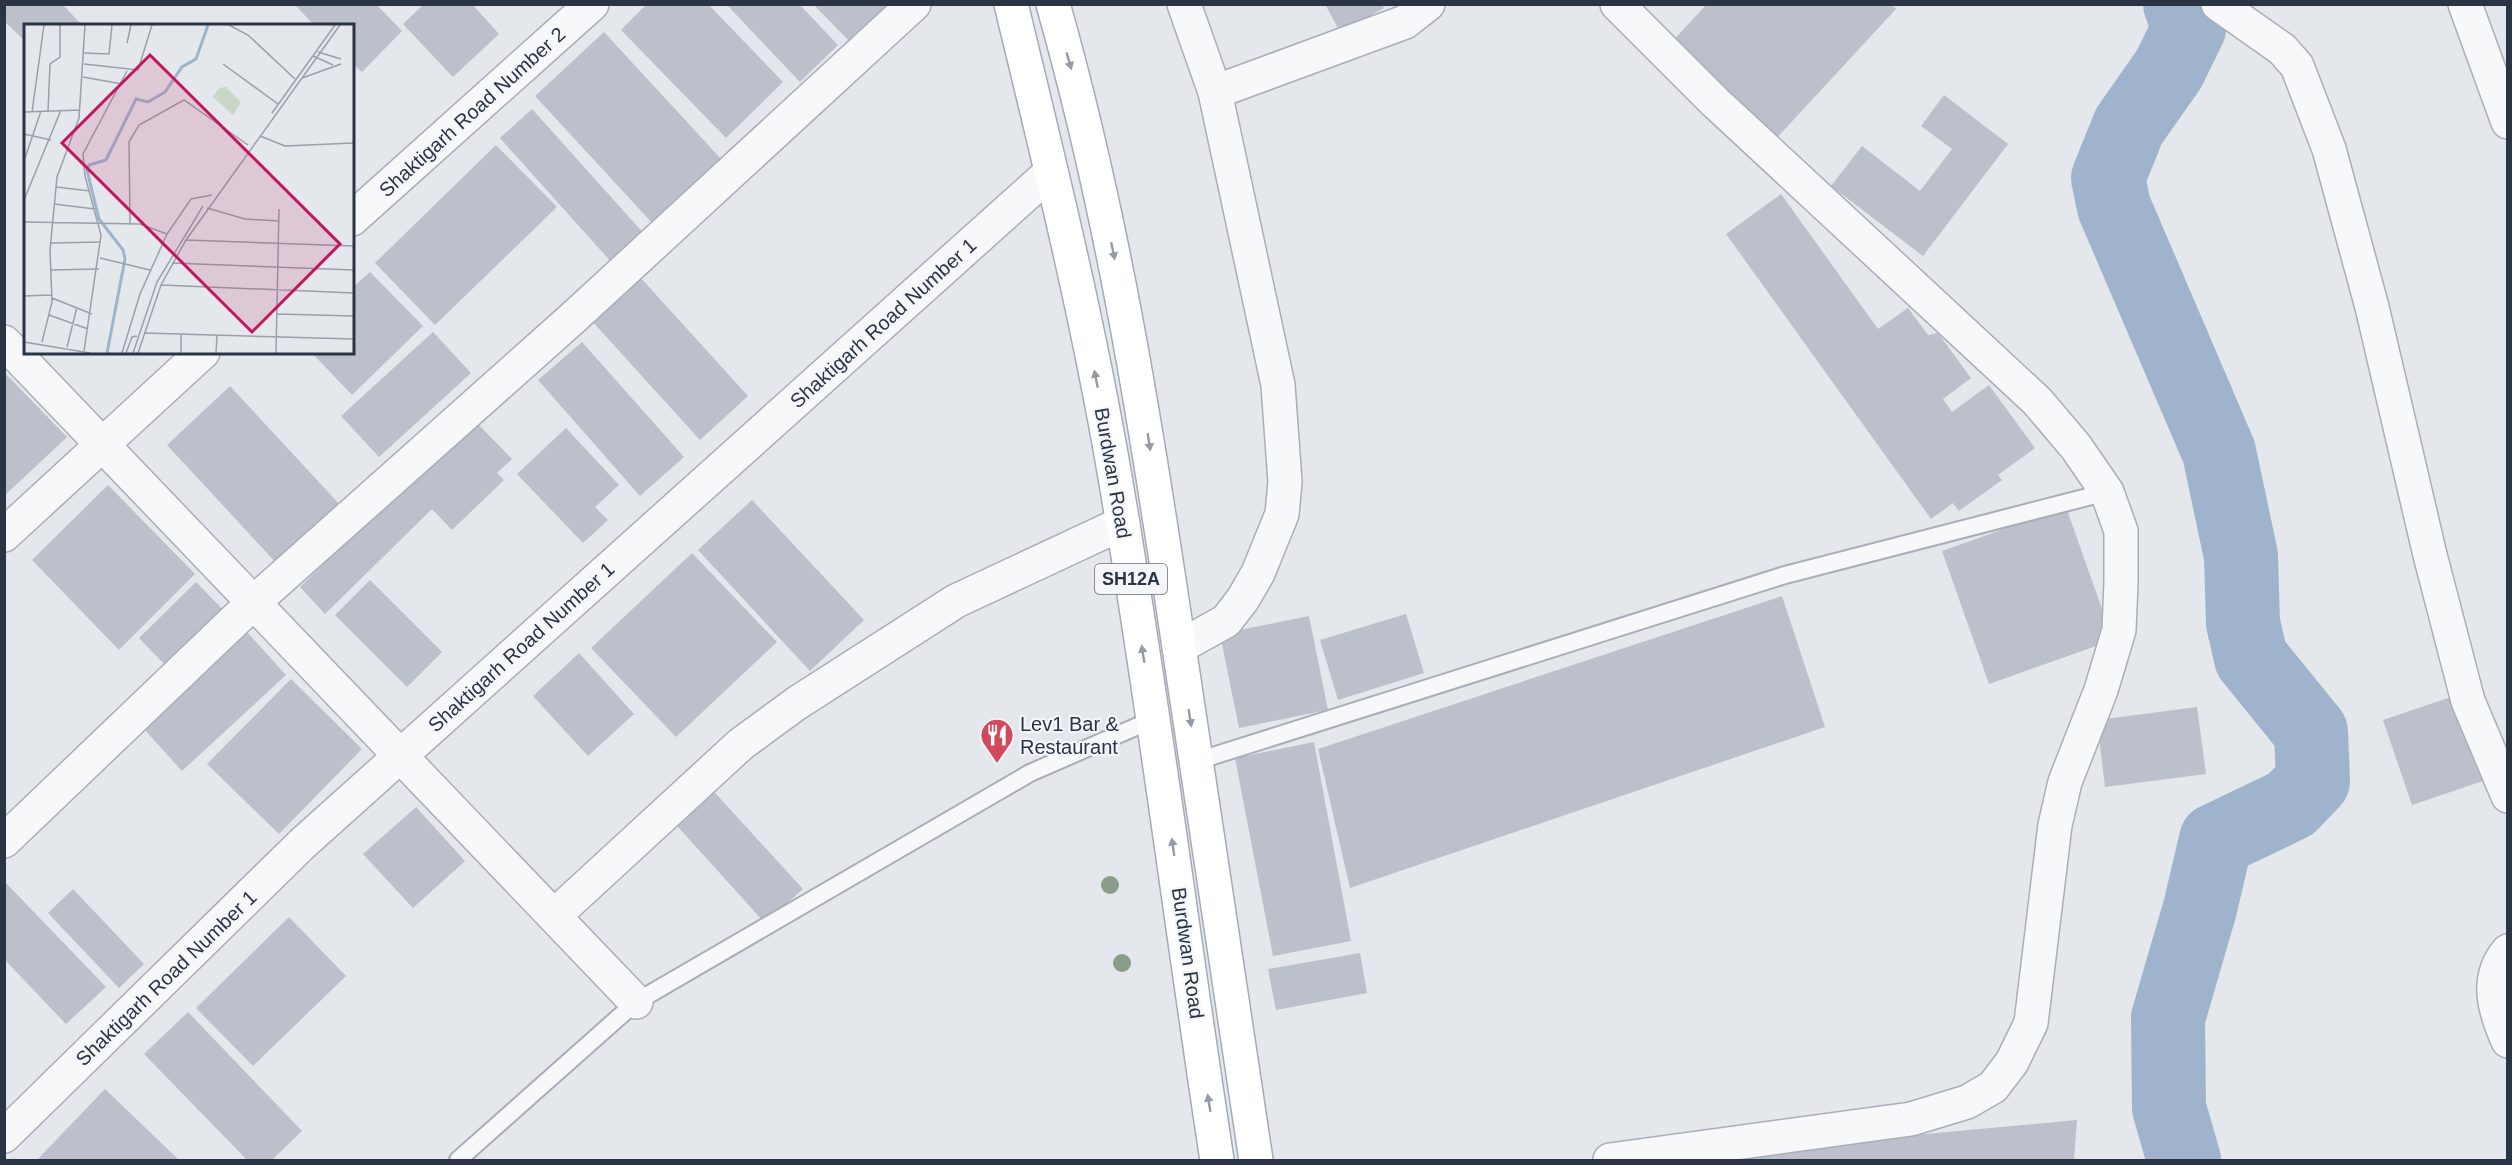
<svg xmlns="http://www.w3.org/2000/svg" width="2512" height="1165" viewBox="0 0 2512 1165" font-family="Arial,sans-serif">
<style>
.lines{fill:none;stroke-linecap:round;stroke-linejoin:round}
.river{stroke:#9fb4cc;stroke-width:74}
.building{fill:#bbc0ca}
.service-casing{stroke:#a9aeb7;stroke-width:20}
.minor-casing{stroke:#a9aeb7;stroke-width:36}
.primary-casing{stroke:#a3abb8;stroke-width:36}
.service{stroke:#f7f8fa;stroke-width:16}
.minor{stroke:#f7f8fa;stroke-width:33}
.primary{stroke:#fff;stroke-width:33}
.tree{fill:#899d89}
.oneway{fill:#959aa2}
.labels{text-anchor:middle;stroke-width:4.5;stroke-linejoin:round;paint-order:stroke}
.shield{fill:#f4f6f9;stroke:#676e7b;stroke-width:1.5}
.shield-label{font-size:18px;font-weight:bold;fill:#2b3445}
.street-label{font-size:20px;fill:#2b3445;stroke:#f4f6f9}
.poi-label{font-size:20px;fill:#2b3445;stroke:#f4f6f9;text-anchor:start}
.inset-river{fill:none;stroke:#9fb4cc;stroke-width:3}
.inset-road{fill:none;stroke:#9a9fa9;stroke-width:1.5}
.view{fill:#c2185b;fill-opacity:0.15;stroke:#c2185b;stroke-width:3}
.inset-edge{fill:none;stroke:#2b3445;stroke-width:3}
</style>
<rect width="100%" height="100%" fill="#e4e7ec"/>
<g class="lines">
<path class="river" d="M2180,4L2189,28L2169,69L2129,126L2108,178L2114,207L2219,452L2241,556L2243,623L2251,658L2311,732L2313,781L2291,804L2216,840L2200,908L2168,1018L2169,1108L2184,1160"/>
</g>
<g class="building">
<path d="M6,4H62L83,26H26V42L4,21Z"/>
<path d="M294,4H376L402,31L362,72L352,63V26H315Z"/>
<path d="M424,4H472L499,34L453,77L403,24Z"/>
<path d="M647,4H708L783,82L726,138L621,30Z"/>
<path d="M726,4H799L838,45L800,82Z"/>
<path d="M1325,4H1382L1384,8L1340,32Z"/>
<path d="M1707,4H1891L1896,9L1772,143L1668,46Z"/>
<path d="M814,5H903L857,49Z"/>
<path d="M604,32L722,160L653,224L535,96Z"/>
<path d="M1944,95L2008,144L1923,256L1831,186L1862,146L1920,191L1952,149L1921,126Z"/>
<path d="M532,109L646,236L613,264L500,138Z"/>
<path d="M496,145L557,207L435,325L375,263Z"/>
<path d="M1781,194L1878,329L1908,308L1928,335L1938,333L1971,378L1943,399L1952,412L1989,385L2035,448L1998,475L2002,480L1959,511L1953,503L1931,519L1726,234Z"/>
<path d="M370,272L423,326L352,395L311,352H352V288Z"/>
<path d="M639,276L748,396L700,440L591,320Z"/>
<path d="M433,332L471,373L379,457L341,416Z"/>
<path d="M582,342L684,457L640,496L538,380Z"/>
<path d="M4,372L67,437L4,496Z"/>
<path d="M230,386L342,507L279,566L167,445Z"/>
<path d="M472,418L512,459L497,473L504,480L452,530L432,509L325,614L300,587Z"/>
<path d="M566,428L619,485L595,507L608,520L583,543L517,474Z"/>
<path d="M108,485L195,574L119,650L32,560Z"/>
<path d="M752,500L864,620L810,671L698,550Z"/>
<path d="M2066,507L2113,640L1989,684L1942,551Z"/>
<path d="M692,553L777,642L676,737L591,648Z"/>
<path d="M370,580L442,652L407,687L335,615Z"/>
<path d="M196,582L225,612L167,667L139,638Z"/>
<path d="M1782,596L1825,727L1350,888L1318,749Z"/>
<path d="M1406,614L1424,673L1338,700L1320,640Z"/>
<path d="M1309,616L1328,710L1239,728L1220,634Z"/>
<path d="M247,632L286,675L182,771L143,728Z"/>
<path d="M579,653L634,714L588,756L533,696Z"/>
<path d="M291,679L362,749L279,834L207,764Z"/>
<path d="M2457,695L2486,780L2412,805L2383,720Z"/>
<path d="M2197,707L2206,774L2105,787L2097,720Z"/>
<path d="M1314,742L1351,941L1273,956L1235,758Z"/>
<path d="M706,783L803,889L765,923L669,817Z"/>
<path d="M416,807L465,861L413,908L363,854Z"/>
<path d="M4,881L106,987L66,1024L4,959Z"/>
<path d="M73,889L144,964L119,988L48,913Z"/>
<path d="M289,917L346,976L253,1066L196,1008Z"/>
<path d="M1360,953L1367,993L1276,1010L1268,969Z"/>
<path d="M188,1012L302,1131L272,1160H247L144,1054Z"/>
<path d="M105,1089L179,1160H37Z"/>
<path d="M2077,1120L2074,1160H1714L1783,1147Z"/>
</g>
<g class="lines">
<defs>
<g id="service">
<path d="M1197,761L1785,575L2107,492"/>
<path d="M458,1160L636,1002L1030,773L1154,719"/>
</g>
<g id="minor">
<path d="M2218,4L2282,49L2297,66L2329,149L2372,307L2430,555L2468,701L2508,796"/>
<path d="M2465,4L2508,122"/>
<path d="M1215,92L1405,22L1428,4"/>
<path d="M352,219L592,4"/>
<path d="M4,342L636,1002"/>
<path d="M4,535L203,352"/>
<path d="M1179,647L1226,621L1243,599L1258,573L1282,514L1285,482L1278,385L1215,92L1184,4"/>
<path d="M4,841L253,603L574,317L914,4"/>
<path d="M554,916L741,744L797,703L956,601L1123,523"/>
<path d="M2508,951C2484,979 2495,1012 2508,1041"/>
<path d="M4,1136L302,844L1051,172"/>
<path d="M1610,1160L1911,1119L1967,1102L1993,1087L2012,1062L2031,1023L2055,825L2065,782L2101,690L2119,630L2121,582V531L2107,492L2076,447L2037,401L1715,102L1617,4"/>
</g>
<g id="primary">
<path d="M1011,4C1049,161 1088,318 1115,477C1154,704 1182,933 1217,1160"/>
<path d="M1053,4C1113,215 1147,430 1179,647C1204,818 1230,989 1256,1160"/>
</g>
</defs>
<use href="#service" class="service-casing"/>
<use href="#minor" class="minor-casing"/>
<use href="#primary" class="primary-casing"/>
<use href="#service" class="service"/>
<use href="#minor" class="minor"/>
<use href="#primary" class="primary"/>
</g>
<g class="tree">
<circle cx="1110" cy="885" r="9"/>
<circle cx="1122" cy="963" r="9"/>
</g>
<defs><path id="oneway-solid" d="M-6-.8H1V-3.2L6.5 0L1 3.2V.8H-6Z" transform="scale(1.5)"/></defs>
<g class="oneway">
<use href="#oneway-solid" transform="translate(1069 61) rotate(74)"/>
<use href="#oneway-solid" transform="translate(1113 251) rotate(78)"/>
<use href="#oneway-solid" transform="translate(1096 379) rotate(-101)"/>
<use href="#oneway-solid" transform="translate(1149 442) rotate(81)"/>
<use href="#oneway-solid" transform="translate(1143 654) rotate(-99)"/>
<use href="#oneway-solid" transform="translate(1190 718) rotate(81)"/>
<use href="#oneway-solid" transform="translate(1173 847) rotate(-98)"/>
<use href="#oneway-solid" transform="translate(1209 1103) rotate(-99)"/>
</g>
<defs>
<symbol id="restaurant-pin" viewBox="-11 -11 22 30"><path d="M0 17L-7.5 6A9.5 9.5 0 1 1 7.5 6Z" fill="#d1495b" stroke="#f4f6f9"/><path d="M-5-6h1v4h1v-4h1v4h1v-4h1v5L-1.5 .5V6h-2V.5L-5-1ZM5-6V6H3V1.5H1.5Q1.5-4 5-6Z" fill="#fff"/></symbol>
</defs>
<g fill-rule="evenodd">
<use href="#restaurant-pin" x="978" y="716" width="38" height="52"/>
</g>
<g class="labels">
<rect class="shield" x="1095" y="564" width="72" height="30" rx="4.5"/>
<g class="shield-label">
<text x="1131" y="585">SH12A</text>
</g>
<g class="street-label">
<text transform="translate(472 112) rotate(-42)" y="7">Shaktigarh Road Number 2</text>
<text transform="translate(883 323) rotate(-42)" y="7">Shaktigarh Road Number 1</text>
<text transform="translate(1113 473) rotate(80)" y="7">Burdwan Road</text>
<text transform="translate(521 647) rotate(-42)" y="7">Shaktigarh Road Number 1</text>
<text transform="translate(1188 953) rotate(82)" y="7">Burdwan Road</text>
<text transform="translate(166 978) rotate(-44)" y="7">Shaktigarh Road Number 1</text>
</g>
<g class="poi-label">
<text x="1020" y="731">Lev1 Bar &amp;<tspan x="1020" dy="23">Restaurant</tspan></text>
</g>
</g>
<g transform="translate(24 24)">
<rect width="330" height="330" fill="#e4e7ec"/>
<path d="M202,63L217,78L209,91L189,73L195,64Z" fill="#c9d6c5"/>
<path class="inset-river" d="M83,329L101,235L99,226L75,195L63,146L65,141L82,136L112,75L124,78L141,68L158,43L172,35L184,1"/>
<path class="inset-road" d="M205,1L224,11L271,55M103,19L107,1M294,28L317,35M60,29L85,30L88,1M289,32L309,41M60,40L114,46L128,1M199,40L254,80M59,53L98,60M278,54L317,40M24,87L26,40L36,33V1M0,88L56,86M8,88L20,1M248,89L311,1M0,110L27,116M236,112L261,122L330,119M0,137L17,87M32,163L66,167M0,176L37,86M30,180L71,185M183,184L221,195L255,197M0,198L116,200L143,210M106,199L105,118L115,101L160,76L224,121M162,216L330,222M27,219L77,218M76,234L126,246M148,239L330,246M26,246L75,245M137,261L330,269M0,272L28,271M28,274L68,290M253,290L330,292M25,291L64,305M120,309L330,315M0,318L66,329M18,318L28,278L26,226L33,153L55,94L61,1M43,323L53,283M60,327L77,211L61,152L59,130L103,47M98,329L116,270L143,210L167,175L188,171M102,329L108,313L113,312M109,329L133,258L179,182M114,329L137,261L162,216L316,1M157,329V310M192,329L193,311M252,329L255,185"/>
<path class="view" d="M126,31L316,220L228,308L38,119Z"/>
<rect width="330" height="330" class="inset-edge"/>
</g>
<rect width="2512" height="1165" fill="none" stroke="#2b3445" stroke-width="12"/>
</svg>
